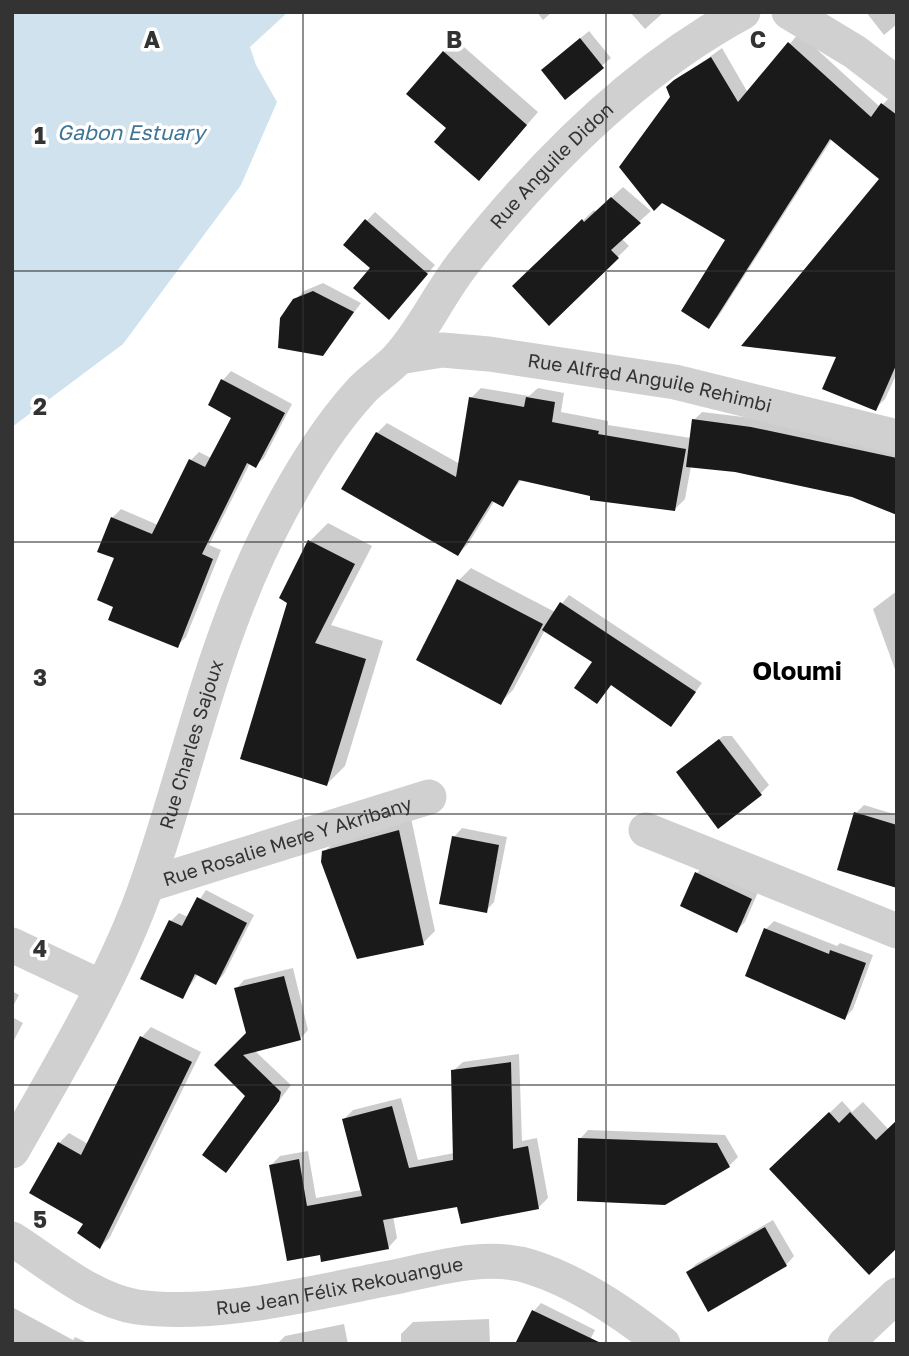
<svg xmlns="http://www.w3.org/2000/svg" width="909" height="1356" viewBox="0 0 909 1356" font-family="'Golos Text',sans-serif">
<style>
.water{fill:#cfe2ee}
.shadow{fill:#0003}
.building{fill:#1a1a1a}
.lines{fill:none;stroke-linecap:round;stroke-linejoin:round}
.minor{stroke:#d0d0d0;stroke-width:35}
.grid{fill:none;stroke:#333;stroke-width:2;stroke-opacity:0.55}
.labels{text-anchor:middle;stroke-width:7;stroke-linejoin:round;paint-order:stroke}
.street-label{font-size:19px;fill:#333;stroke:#fff}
.water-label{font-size:21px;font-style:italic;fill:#3f7597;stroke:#fff}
.district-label{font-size:26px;font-weight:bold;fill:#000;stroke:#fff}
.grid-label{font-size:23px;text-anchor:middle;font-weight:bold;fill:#333;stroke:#fff;stroke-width:7;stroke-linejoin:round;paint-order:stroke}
</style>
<rect width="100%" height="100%" fill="#fff"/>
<path class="water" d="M12,12H288L250,47L256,65L277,102L241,185L123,344L12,427Z"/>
<g class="shadow">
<path d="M537,12H552L543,20Z"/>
<path d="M630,12H664L645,29Z"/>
<path d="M866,12H897V24L884,35Z"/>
<path d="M589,31L611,58L565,97L552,62Z"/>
<path d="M799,33L880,107L893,94L897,97V373L885,399L875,409L838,356L881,179L832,139L718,317L708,327L727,239L668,87L722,48L748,93Z"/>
<path d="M456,40L538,112L491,167L449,128L444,53Z"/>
<path d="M623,187L651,211L621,238L629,246L549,323L514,286L594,210L596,212Z"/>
<path d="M375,212L435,265L397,309L372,268L345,244Z"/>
<path d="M323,283L361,303L323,354L295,300L304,291Z"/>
<path d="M231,371L292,404L264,458L255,466L250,463L209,545L221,550L186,637L177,646L116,606L112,518L121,509L158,525L191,460L199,452L211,458L233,417L210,404L223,380Z"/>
<path d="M481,388L529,396L538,388L564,393L561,412L608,421V425L691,438L694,420L702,412L760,419L897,450V513L852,495L735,470L691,466L685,499L675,509L592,498V495L522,479L502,504L495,500L468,544L458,554L377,433L387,423L460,464L471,398Z"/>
<path d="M328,523L372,546L331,625L383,641L345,766L327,784L289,602L310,541Z"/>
<path d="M471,568L555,612L569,595L702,683L671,725L612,684L597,702L594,661L545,630L513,690L501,702L459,580Z"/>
<path d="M897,591V675L873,609Z"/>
<path d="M723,736H732L769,785L760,794L682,769Z"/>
<path d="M864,805L897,815V887L856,813Z"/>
<path d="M411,818L435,931L423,943L324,852L337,840Z"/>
<path d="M462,828L507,837L494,902L486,911L454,837Z"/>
<path d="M705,865L759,890L745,922L736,931L697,873Z"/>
<path d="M206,890L254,915L224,974L216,983L198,974L182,997L171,921L179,913L188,917Z"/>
<path d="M774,921L837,946L840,943L873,955L853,1009L845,1018L766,929Z"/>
<path d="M293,968L308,1030L300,1039L255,1051L291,1085L226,1171L247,1095L216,1065L247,1033L236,989L244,980Z"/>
<path d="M12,991L19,995L12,1008Z"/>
<path d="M12,1017L23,1023L12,1044Z"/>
<path d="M151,1027L201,1052L110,1237L100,1247L86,1224L59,1143L69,1133L88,1144L142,1037Z"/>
<path d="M519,1054L522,1141L537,1138L548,1198L538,1208L459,1205L393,1216L397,1238L388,1248L321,1253L271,1165L280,1156L308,1151L316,1198L362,1190L344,1119L353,1110L401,1098L418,1160L454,1153L453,1071L463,1062Z"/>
<path d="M842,1101L852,1112L863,1102L889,1130L897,1246L771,1169Z"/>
<path d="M588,1130L725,1135L738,1157L729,1166L665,1203L580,1139Z"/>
<path d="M773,1220L794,1256L786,1265L688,1272L696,1264Z"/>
<path d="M541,1303L595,1330L588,1344L534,1311Z"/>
<path d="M12,1307L73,1340L75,1337L90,1344H12Z"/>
<path d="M489,1319L490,1344H401V1334L413,1322Z"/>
<path d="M344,1324L348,1344H277L285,1336Z"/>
</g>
<g class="building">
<path d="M580,38L604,68L565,100L541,70Z"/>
<path d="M788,42L871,117L881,103L897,115V363L876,411L822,389L836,357L741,346L879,179L830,139L709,329L681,311L725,240L662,203L654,211L619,167L670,97L666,87L674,80L711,57L738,102Z"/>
<path d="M443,51L527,125L479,181L434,142L446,128L406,94Z"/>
<path d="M611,197L641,223L611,250L619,258L549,326L512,286L582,219L584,222Z"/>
<path d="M365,219L428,274L389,320L353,288L370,268L343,245Z"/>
<path d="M313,291L354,312L323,356L278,348L280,318L293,299Z"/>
<path d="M221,379L285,413L256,468L247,463L202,554L213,559L178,648L108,620L113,607L97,600L114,558L97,552L111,517L152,534L189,459L205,467L231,418L208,405Z"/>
<path d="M469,397L524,407L526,397L555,402L552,422L599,431L598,434L686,449L675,511L590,500V496L519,480L503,507L492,501L458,556L341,489L376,432L456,477Z"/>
<path d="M692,419L751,427L897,458V515L852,497L735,472L686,467Z"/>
<path d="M308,540L355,564L315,643L366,659L327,786L240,759L287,603L279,598Z"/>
<path d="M457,579L543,624L501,705L416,660Z"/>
<path d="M560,602L696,692L671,727L611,685L597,704L574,688L592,662L542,630Z"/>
<path d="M719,739L762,795L718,829L676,772Z"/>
<path d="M854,812L897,825V888L837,870Z"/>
<path d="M399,830L424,945L357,959L321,862L322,851Z"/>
<path d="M452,836L499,845L487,913L439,904Z"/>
<path d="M695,872L752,899L737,933L680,906Z"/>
<path d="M197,897L247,923L216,985L195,974L183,999L140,979L169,920L182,926Z"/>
<path d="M764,928L829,954L830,950L866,963L845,1020L745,976Z"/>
<path d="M284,976L301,1040L243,1055L281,1092L279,1101L226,1173L202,1155L245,1096L214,1065L246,1033L234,988Z"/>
<path d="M140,1036L192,1062L100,1249L77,1233L83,1224L29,1193L58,1142L81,1155Z"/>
<path d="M511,1062L513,1149L528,1146L539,1209L461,1224L457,1207L383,1220L389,1249L321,1262L320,1255L287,1261L269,1165L299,1159L307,1206L362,1196L342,1119L392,1106L409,1168L453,1160L451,1070Z"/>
<path d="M829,1112L839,1123L850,1112L876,1140L897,1120V1248L869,1275L769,1169Z"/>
<path d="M578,1138L717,1143L730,1167L665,1205L577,1201Z"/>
<path d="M765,1227L787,1266L708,1312L686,1272Z"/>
<path d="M532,1310L603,1344H515Z"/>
</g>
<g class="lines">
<g class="minor">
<path d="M789,12L855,52L897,84"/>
<path id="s1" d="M399,357L442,350L489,354L675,382L897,437"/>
<path d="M646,830L897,931"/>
<path id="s2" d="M147,885L429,797"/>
<path d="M12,945L101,987"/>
<path id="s3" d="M12,1151C59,1068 116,974 147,884C185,775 209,661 258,555C285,498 318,438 361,391C372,379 387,370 398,358C424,330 440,292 465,261C541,165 634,71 743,12"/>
<path id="s4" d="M12,1239C50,1263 92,1300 137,1307C218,1318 315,1292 395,1277C438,1268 487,1253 531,1267C579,1282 624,1313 663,1344"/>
<path d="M845,1344L897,1295"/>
</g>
</g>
<path class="grid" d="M303,12V1344M606,12V1344M12,271H897M12,542H897M12,814H897M12,1085H897"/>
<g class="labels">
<g class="street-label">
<text dy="7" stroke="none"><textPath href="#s3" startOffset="1138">Rue Anguile Didon</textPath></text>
<text dy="7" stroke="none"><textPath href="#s1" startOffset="254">Rue Alfred Anguile Rehimbi</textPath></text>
<text dy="7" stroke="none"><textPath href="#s3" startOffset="446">Rue Charles Sajoux</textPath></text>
<text dy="7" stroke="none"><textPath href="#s2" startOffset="147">Rue Rosalie Mere Y Akribany</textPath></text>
<text dy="7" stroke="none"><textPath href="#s4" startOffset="348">Rue Jean Félix Rekouangue</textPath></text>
</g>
<g class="water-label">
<text x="131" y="140">Gabon Estuary</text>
</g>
<g class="district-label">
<text x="797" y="680">Oloumi</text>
</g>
</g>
<g class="grid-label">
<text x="152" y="48">A</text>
<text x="454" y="48">B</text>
<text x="758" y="48">C</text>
<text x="40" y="144">1</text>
<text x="40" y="415">2</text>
<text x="40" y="686">3</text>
<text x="40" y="957">4</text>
<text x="40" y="1228">5</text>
</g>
<rect width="909" height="1356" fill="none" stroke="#333333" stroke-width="28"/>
</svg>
